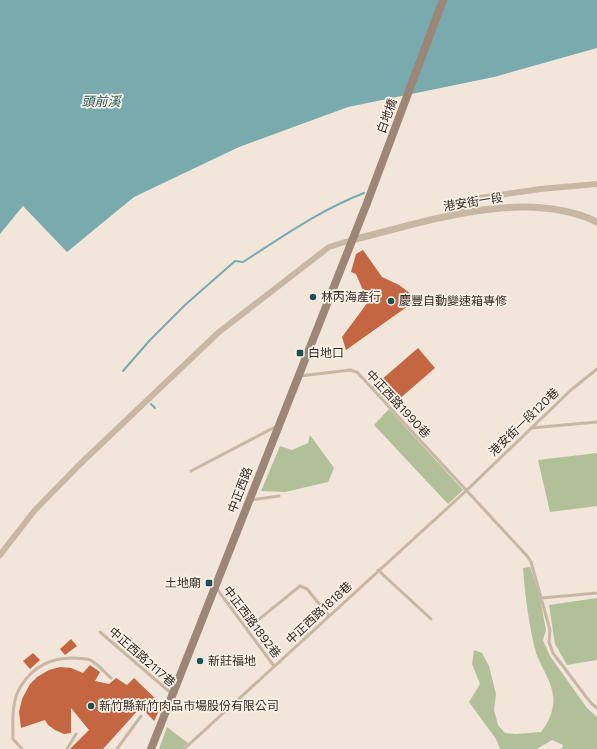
<svg xmlns="http://www.w3.org/2000/svg" width="597" height="749" viewBox="0 0 597 749" font-family="Commissioner,'Noto Sans TC',sans-serif">
<style>
.green{fill:#b2c09a}
.water{fill:#79aaae}
.lines{fill:none;stroke-linecap:round;stroke-linejoin:round}
.stream{stroke:#79aaae;stroke-width:2}
.building{fill:#c56643}
.service{stroke:#c9b7a5;stroke-width:3}
.minor{stroke:#c9b7a5;stroke-width:6}
.tertiary{stroke:#c9b7a5;stroke-width:7}
.secondary{stroke:#9c8677;stroke-width:8}
.poi-dot{fill:#1d5156;stroke:#f9f0e5;stroke-width:1.5}
.labels{text-anchor:middle;stroke-width:3.5;stroke-linejoin:round;paint-order:stroke}
.street-label{font-size:12px;fill:#352b27;stroke:#f9f0e5}
.poi-label{font-size:12px;fill:#352b27;stroke:#f9f0e5;text-anchor:start}
.water-label{font-size:13px;font-style:italic;fill:#1d5156;stroke:#f9f0e5}
</style>
<rect width="100%" height="100%" fill="#f1e6d9"/>
<g class="green">
<path d="M389,409L463,490L448,504L374,425Z"/>
<path d="M310,435L334,468L328,482L285,492L261,491L280,446L292,450L308,443Z"/>
<path d="M597,453V506L550,512L538,460Z"/>
<path d="M530,567L539,593L546,630L543,640L550,656L587,708L597,717V749H562L563,745L552,740L537,749H500L496,739L469,702L480,684L472,664L474,650L482,653L489,666L496,694L494,710L498,725L505,733L515,734L541,732C549,722 555,708 553,695C551,680 541,667 536,653C529,626 525,596 523,568Z"/>
<path d="M597,598V660L567,665L555,644L549,605Z"/>
<path d="M167,727L188,743L182,749H159Z"/>
</g>
<path class="water" d="M0,0H597V48L494,77L348,107L239,147L134,197L67,252L23,206L0,234Z"/>
<g class="lines">
<g class="stream">
<path d="M123,371L150,340L185,305L235,261L243,262C282,237 320,210 364,193"/>
<path d="M151,404L155,408"/>
</g>
</g>
<g class="building">
<path d="M363,250L382,277L399,285L418,299L346,350L342,337L368,302L356,274L351,272L356,254Z"/>
<path d="M418,348L435,368L397,401L380,381Z"/>
<path d="M71,639L77,646L65,655L60,649Z"/>
<path d="M33,653L40,660L30,669L23,661Z"/>
<path d="M90,665L100,672L95,681L109,684L116,678L127,685L134,678L162,705L154,721L141,707L103,749H70L89,730L71,708V733L64,734L55,730L48,725L45,720L21,728L19,712L22,699L30,684L37,677L49,670L60,667L71,668L83,673Z"/>
</g>
<g class="lines">
<g class="service">
<path d="M300,376L350,370L357,372L528,557L531,562L550,630L549,642L553,653L587,698L592,704L597,708"/>
<path d="M531,428L597,422"/>
<path d="M191,471L277,426"/>
<path d="M251,500L279,496"/>
<path d="M378,570L431,619"/>
<path d="M217,589L274,666"/>
<path d="M542,598L597,593"/>
<path d="M247,629L300,586L307,589L329,616"/>
<path d="M100,632L172,694"/>
<path d="M22,749L13,739C13,722 11,701 21,686C33,666 53,657 75,658C79,659 86,658 90,660C96,662 106,674 111,678"/>
<path d="M67,749L76,734"/>
<path d="M117,749L141,716"/>
<path d="M184,749L466,491L571,390L597,369"/>
</g>
<g class="minor">
<path d="M462,213L466,200L540,189L597,184"/>
<path d="M0,555L35,510L80,464L219,332L329,247L352,240"/>
</g>
<path class="tertiary" d="M352,240C426,222 524,187 597,222"/>
<path class="secondary" d="M151,749L367,203L443,0"/>
</g>
<g class="poi-dot">
<circle cx="313" cy="297" r="4"/>
<circle cx="391" cy="301" r="4"/>
<rect x="296" y="349" width="8" height="8" rx="2"/>
<rect x="205" y="579" width="8" height="8" rx="2"/>
<circle cx="200" cy="661" r="4"/>
<circle cx="91" cy="706" r="4"/>
</g>
<g class="labels">
<g class="street-label">
<text transform="translate(387 116) rotate(-70)" y="4">白地橋</text>
<text transform="translate(473 202) rotate(-9)" y="4">港安街一段</text>
<text transform="translate(398 404) rotate(47)" y="4">中正西路1990巷</text>
<text transform="translate(524 422) rotate(-44)" y="4">港安街一段120巷</text>
<text transform="translate(240 490) rotate(-69)" y="4">中正西路</text>
<text transform="translate(319 613) rotate(-43)" y="4">中正西路1818巷</text>
<text transform="translate(252 622) rotate(53)" y="4">中正西路1892巷</text>
<text transform="translate(142 657) rotate(41)" y="4">中正西路2117巷</text>
</g>
<g class="poi-label">
<text x="321" y="301">林丙海產行</text>
<text x="399" y="305">慶豐自動變速箱專修</text>
<text x="308" y="357">白地口</text>
<text x="201" y="587" text-anchor="end">土地廟</text>
<text x="208" y="665">新莊福地</text>
<text x="99" y="710">新竹縣新竹肉品市場股份有限公司</text>
</g>
<g class="water-label">
<text x="101" y="106">頭前溪</text>
</g>
</g>
</svg>
